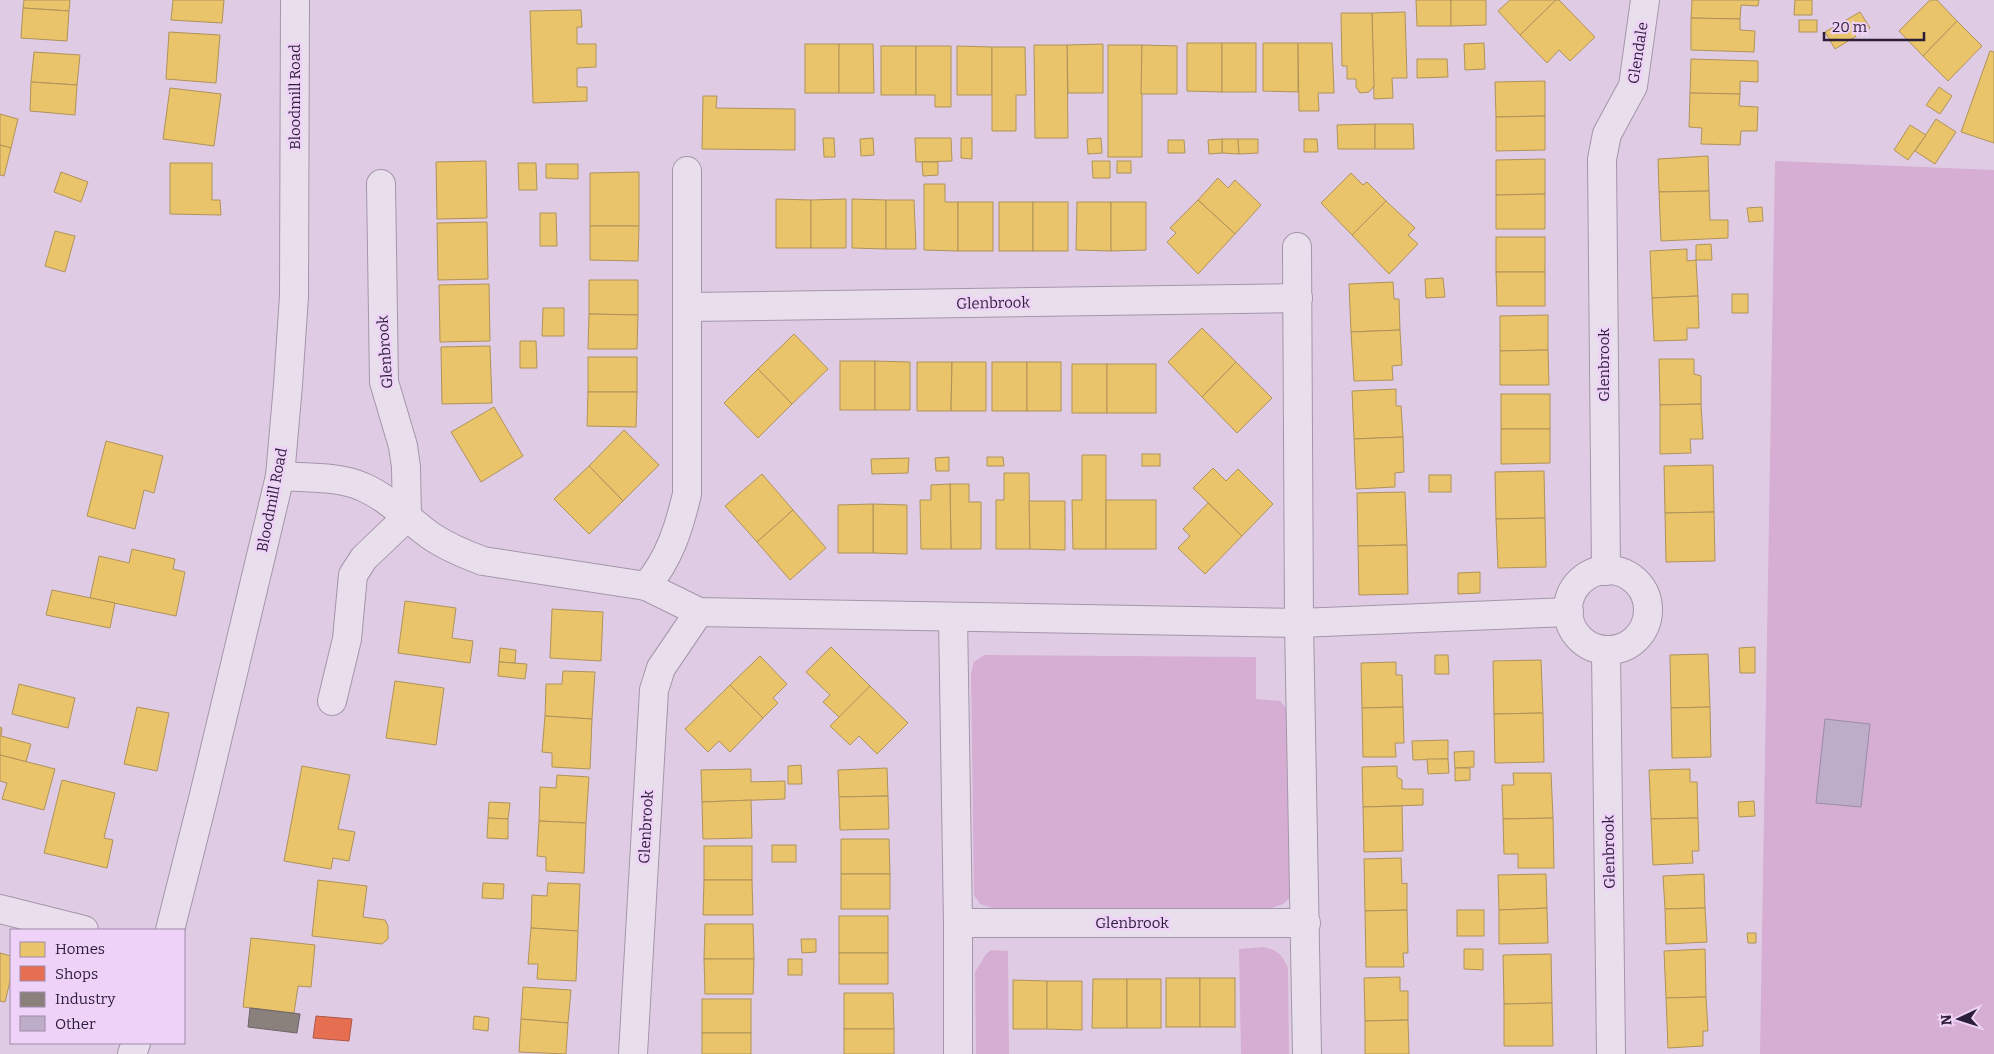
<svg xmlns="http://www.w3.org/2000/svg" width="1994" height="1054" viewBox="0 0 1994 1054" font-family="Bitter,serif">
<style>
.green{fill:#d6aed3}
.homes{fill:#e9c46a;stroke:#b0925b}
.shops{fill:#e76f51;stroke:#af564a}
.industry{fill:#8a817c;stroke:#6e6368}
.building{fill:#bdadc8;stroke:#9a8ca5}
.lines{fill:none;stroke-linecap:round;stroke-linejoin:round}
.minor-casing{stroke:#a496aa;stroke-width:30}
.minor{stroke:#e9dfec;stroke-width:28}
.labels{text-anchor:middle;stroke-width:5;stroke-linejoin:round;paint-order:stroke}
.street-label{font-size:15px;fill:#2c1d39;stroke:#eed2f7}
</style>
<rect width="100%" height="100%" fill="#dfcce4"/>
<g class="green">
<path d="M1775,161L1994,170V1054H1760Z"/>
<path d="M984,655L1256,657V699L1280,701L1286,708L1290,718L1291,897L1283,904L1269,909L998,910L980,904L974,895L971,673L974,662Z"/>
<path d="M1264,947C1279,951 1281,954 1288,968L1289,1054H1241L1239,949Z"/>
<path d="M991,950L1008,951L1009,1054H976L975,972L986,954Z"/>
</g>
<g class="homes">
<path d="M24,0H70L69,11L23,8Z"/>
<path d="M173,0H224L222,23L171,20Z"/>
<path d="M1416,0H1451V26H1417Z"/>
<path d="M1451,0H1486V25L1451,26Z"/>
<path d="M1510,0H1556L1520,35L1498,11Z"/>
<path d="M1556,0H1559L1595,37L1570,61L1559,50L1547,63L1520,35Z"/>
<path d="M1692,0H1759L1758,6L1741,5L1740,19L1691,18Z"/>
<path d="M1795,0H1812V15H1794Z"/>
<path d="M1930,0H1937L1957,21L1923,56L1899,31Z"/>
<path d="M23,8L69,11L67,41L21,38Z"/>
<path d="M581,10L582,27H577V44H596V67L577,68V87H587V101L533,103L530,11Z"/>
<path d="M1405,12L1407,78H1392L1393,98L1374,99L1372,13Z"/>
<path d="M1860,12L1870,28L1835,49L1825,32Z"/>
<path d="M1341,13H1372L1374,86L1369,92L1360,93L1356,87V79H1347V66H1342Z"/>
<path d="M1691,18L1740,19V30L1755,31L1754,52L1691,50Z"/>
<rect x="1799" y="20" width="18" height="12"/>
<path d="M1957,21L1982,46L1948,81L1923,56Z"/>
<path d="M169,32L220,35L216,83L166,79Z"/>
<path d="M1187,43H1222V92L1187,91Z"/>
<rect x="1222" y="43" width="34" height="49"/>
<path d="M1263,43H1298V92L1263,91Z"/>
<path d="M1298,43H1332L1334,93H1318L1319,111H1299Z"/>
<path d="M1484,43L1485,69L1465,70L1464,44Z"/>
<rect x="805" y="44" width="34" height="49"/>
<path d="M839,44H873L874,93H839Z"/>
<path d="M1103,44V93H1068L1067,45Z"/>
<path d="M1034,45H1067L1068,138H1035Z"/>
<rect x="1108" y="45" width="34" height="112"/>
<path d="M1142,45L1177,46V94H1141Z"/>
<rect x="881" y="46" width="35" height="49"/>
<path d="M916,46H951V107H935V95H916Z"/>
<path d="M957,46L992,47V95H957Z"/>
<path d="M992,47H1025L1026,95H1016V131H992Z"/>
<path d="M1990,51L1994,52V143L1961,132Z"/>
<path d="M34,52L80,55L77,85L31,82Z"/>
<path d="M1417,59H1447L1448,77L1417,78Z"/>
<path d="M1691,59L1758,61V82L1740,81V94L1690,93Z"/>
<path d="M1545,81V116L1496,117L1495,82Z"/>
<path d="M31,82L77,85L75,115L30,111Z"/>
<path d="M1939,87L1952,96L1940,114L1926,105Z"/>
<path d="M170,88L221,94L214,146L163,139Z"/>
<path d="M1690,93L1740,94L1739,106L1758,107L1757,131H1741L1740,145L1701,144L1702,128L1689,127Z"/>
<path d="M703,96H717L716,108L795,109V150L702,149Z"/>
<path d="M0,114L18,119L11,148L0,145Z"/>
<path d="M1545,116V150L1496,151V117Z"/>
<path d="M1936,119L1956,132L1935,164L1915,151Z"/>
<path d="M1375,124V149H1338L1337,125Z"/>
<path d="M1375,124H1413L1414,149H1375Z"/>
<path d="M1910,125L1926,135L1908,160L1894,150Z"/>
<path d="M823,138H834L835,157H824Z"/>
<path d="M873,138L874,155L861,156L860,139Z"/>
<path d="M915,138H951L952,161L916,162Z"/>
<path d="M961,138H972V159L961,158Z"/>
<path d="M1101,138L1102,153L1088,154L1087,139Z"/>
<path d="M1222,139H1238L1239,154L1222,153Z"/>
<path d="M1222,139V153L1209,154L1208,140Z"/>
<path d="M1238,139H1258V153L1239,154Z"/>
<path d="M1304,139H1317L1318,152H1304Z"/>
<path d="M1168,140H1184L1185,153H1168Z"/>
<path d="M0,145L11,148L4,176L0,175Z"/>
<path d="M1708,156L1709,191L1659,192L1658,159Z"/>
<path d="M1545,159V194L1496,195V160Z"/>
<path d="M486,161L487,218L437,219L436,162Z"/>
<path d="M1092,161H1110V178H1093Z"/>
<rect x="1117" y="161" width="14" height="12"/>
<path d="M922,162H938V175L923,176Z"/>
<path d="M170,163H212V200H220L221,215L170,214Z"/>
<path d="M518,163H536L537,190H519Z"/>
<path d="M546,164H578V179L546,178Z"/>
<path d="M61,172L88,182L81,202L54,192Z"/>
<path d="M639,172V226H590V173Z"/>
<path d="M1351,173L1363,185L1367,182L1386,201L1352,235L1321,203Z"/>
<path d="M1218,178L1228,188L1235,180L1261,205L1235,234L1198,200Z"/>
<path d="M924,184H945V202H958V251L924,250Z"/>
<path d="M1709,191L1710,220H1728V238L1661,241L1659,192Z"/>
<path d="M1545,194V229H1496V195Z"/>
<path d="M776,199L811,200V248H776Z"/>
<path d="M846,199V248H811V200Z"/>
<path d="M852,199L886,200V249L852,248Z"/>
<path d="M886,200H914L916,249H886Z"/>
<path d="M1198,200L1235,234L1198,274L1167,242L1176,233L1170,228Z"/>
<path d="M1386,201L1415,228L1408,235L1418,244L1389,274L1352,235Z"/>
<rect x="958" y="202" width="35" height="49"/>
<rect x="999" y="202" width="34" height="49"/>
<rect x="1033" y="202" width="35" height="49"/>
<path d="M1077,202H1111V251L1076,250Z"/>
<path d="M1111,202H1146V250L1111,251Z"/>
<path d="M1762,207L1763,221L1749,222L1747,208Z"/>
<path d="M540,213H556L557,246H540Z"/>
<path d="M487,222L488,279L438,280L437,223Z"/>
<path d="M590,226H639L638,261L590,260Z"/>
<path d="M55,231L75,236L65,272L45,266Z"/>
<rect x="1496" y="237" width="49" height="35"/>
<path d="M1711,244L1712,260H1696V245Z"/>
<path d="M1687,249V261L1696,260L1698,296L1652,298L1650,251Z"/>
<path d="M1496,272H1545V306H1497Z"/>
<path d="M1443,278L1445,297L1426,298L1425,279Z"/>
<path d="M589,280H638V315L589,314Z"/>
<path d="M1393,282L1394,299H1399L1400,330L1351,332L1349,284Z"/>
<path d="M489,284L490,341L440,342L439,285Z"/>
<rect x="1732" y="294" width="16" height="19"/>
<path d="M1698,296L1699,328H1687V340L1654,341L1652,298Z"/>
<path d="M543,308H564V336H542Z"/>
<path d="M589,314L638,315L637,349H588Z"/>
<path d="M1548,315V350L1500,351V316Z"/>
<path d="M1202,328L1236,362L1202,397L1168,362Z"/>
<path d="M1400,330L1402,365L1392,366L1393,380L1354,381L1351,332Z"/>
<path d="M794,334L828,369L792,404L758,369Z"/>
<path d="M520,341H536L537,368H520Z"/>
<path d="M490,346L492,403L442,404L441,347Z"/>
<path d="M1548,350L1549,385H1500V351Z"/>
<rect x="588" y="357" width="49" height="35"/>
<path d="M1659,359H1694V374L1701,376V404L1660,405Z"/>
<rect x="840" y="361" width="35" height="49"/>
<path d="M875,361L910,362V410H875Z"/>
<path d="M917,362H952L951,411H917Z"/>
<path d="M952,362H986V411H951Z"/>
<rect x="992" y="362" width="35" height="49"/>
<rect x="1027" y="362" width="34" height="49"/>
<path d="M1236,362L1272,398L1237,433L1202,397Z"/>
<rect x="1072" y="364" width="35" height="49"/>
<rect x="1107" y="364" width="49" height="49"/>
<path d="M758,369L792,404L758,438L724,403Z"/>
<path d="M1396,389V406H1401L1403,437L1354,439L1352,391Z"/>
<path d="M588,392H637L636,427L587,426Z"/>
<rect x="1501" y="394" width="49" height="35"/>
<path d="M1701,404L1703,439H1690L1691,453L1660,454V405Z"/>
<path d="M494,407L523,456L481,482L451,432Z"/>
<path d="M1501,429H1550V463L1501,464Z"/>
<path d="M624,430L659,465L623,501L589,466Z"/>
<path d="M1403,437L1404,472L1395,473V487L1356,489L1354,439Z"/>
<path d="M106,441L163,456L154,493L144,490L135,529L87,516Z"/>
<rect x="1142" y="454" width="18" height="12"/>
<path d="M1082,455H1106V549H1073L1072,500H1082Z"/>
<path d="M949,457V471H936L935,458Z"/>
<path d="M987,457H1003L1004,466H987Z"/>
<path d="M909,458L908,473L872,474L871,459Z"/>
<path d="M1713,465L1714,512L1665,513L1664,466Z"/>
<path d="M589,466L623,501L589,534L554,499Z"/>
<path d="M1213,468L1226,481L1238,469L1273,504L1242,536L1193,488Z"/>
<path d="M1544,471L1545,518L1496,519L1495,472Z"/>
<path d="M1004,473H1029L1030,549H996V500H1004Z"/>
<path d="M762,474L793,510L757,542L725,506Z"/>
<rect x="1429" y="475" width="22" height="17"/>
<path d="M950,484H969V502H981V549H951Z"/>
<path d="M950,484L951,549H921L920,500H931V485Z"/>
<path d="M1405,492L1407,545L1358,546L1357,493Z"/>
<rect x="1106" y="500" width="50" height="49"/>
<path d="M1029,501H1065V550L1030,549Z"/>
<path d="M1208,503L1242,536L1205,574L1178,548L1190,536L1183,529Z"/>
<path d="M873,504L907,505V554L873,553Z"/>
<path d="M873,504V553H838V505Z"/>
<path d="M793,510L826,548L790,580L757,542Z"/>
<path d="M1714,512L1715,561L1666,562L1665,513Z"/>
<path d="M1545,518L1546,567L1498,568L1496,519Z"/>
<path d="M1407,545L1408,594L1359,595L1358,546Z"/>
<path d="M132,549L175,559L173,569L185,572L176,616L90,598L99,556L129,563Z"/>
<path d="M1480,572V593L1458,594V573Z"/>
<path d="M52,590L115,603L110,628L46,615Z"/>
<path d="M405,601L456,608L452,638L473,641L470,663L398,653Z"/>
<path d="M552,609L603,612L601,661L550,658Z"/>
<path d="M831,647L870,686L839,717L823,702L830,695L806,672Z"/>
<path d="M1755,647V673H1740L1739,648Z"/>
<path d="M500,648L516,650L515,663L499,662Z"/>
<path d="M1708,654L1710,707L1671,708L1670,655Z"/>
<path d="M1435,655H1448L1449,674H1435Z"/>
<path d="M760,656L787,684L773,698L778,703L763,718L730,685Z"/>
<path d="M1541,660L1543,713L1494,714L1493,661Z"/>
<path d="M499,662L527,664L525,679L498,676Z"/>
<path d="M1396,662V675H1402L1403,707L1362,708L1361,663Z"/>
<path d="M563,671L595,672L592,719L545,716L546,684H562Z"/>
<path d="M395,681L444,688L436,745L386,738Z"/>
<path d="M19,684L75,698L68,728L12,714Z"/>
<path d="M730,685L763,718L730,752L719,741L708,752L685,729Z"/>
<path d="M870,686L908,723L877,754L859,736L850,745L830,726Z"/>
<path d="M137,707L169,713L157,771L124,764Z"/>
<path d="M1403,707L1404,743H1395L1396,757H1363L1362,708Z"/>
<path d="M1710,707L1711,757L1672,758L1671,708Z"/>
<path d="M1543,713L1544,762L1495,763L1494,714Z"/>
<path d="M545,716L592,719L590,769L552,767V753L542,752Z"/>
<path d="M0,727L2,728L1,736L31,744L26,762L0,755Z"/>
<path d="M1448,740V759L1413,760L1412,741Z"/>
<path d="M1474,751V767L1455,768L1454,752Z"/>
<path d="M0,755L55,769L44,810L2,799L7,783L0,781Z"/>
<path d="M1427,759H1448L1449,773L1428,774Z"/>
<path d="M801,765L802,784H788V766Z"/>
<path d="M302,766L350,775L338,829L355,832L349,861L333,858L331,869L284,861Z"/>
<path d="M1397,766V777L1402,780V789H1423V805L1363,807L1362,767Z"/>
<path d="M887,768L888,796L839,797L838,770Z"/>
<path d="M1455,768H1470V780L1455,781Z"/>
<path d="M751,769V782L785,781V799L702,802L701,770Z"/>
<path d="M1690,769V782H1697L1698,818L1651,819L1649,770Z"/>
<path d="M1513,773H1551L1553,818L1503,819L1502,785H1514Z"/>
<path d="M557,775L589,777L586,823L539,821L540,787L556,788Z"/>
<path d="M62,780L115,793L104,838L113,840L107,868L44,853Z"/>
<path d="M888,796L889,829L840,830L839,797Z"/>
<path d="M751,800L752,838L703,839L702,802Z"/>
<path d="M1754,801L1755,816L1739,817L1738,802Z"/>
<path d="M489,802L510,803L508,819L488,818Z"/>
<path d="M1402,806L1403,851L1364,852L1363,807Z"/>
<path d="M488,818L508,819V839L487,838Z"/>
<path d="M1553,818L1554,868H1518V854H1504L1503,819Z"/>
<path d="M1698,818L1699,851H1692L1693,863L1653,865L1651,819Z"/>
<path d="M539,821L586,823L584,873L546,871V857L537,856Z"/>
<path d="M841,839H889L890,874H841Z"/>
<rect x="772" y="845" width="24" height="17"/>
<rect x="704" y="846" width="48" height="34"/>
<path d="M1401,858L1402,884L1407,883V910L1365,911L1364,859Z"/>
<rect x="841" y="874" width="49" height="35"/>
<path d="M1546,874L1547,908L1499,910L1498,875Z"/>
<path d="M1704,874L1705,908L1665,909L1663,876Z"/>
<path d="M318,880L367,886L363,917L385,920L388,926V939L382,944L312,936Z"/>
<path d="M704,880H752L753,915H703Z"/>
<path d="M483,883L504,884L503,899L482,898Z"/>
<path d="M548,883L580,884L578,931L531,928L532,895L547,896Z"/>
<path d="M1547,908L1548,943L1499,944V910Z"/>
<path d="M1705,908L1707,942L1666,944L1665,909Z"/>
<path d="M1407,910L1408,953H1403L1404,967H1366L1365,911Z"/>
<rect x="1457" y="910" width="27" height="26"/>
<rect x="839" y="916" width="49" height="37"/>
<path d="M705,924H753L754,959H704Z"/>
<path d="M531,928L578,931L576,981L537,979L538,964H528Z"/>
<path d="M1747,933H1756V943H1748Z"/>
<path d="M251,938L315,945L311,987L298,986L294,1013L243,1007Z"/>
<path d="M801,939H816V952L802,953Z"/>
<path d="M1464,949H1483V970L1464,969Z"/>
<path d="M1705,949L1706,997L1666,998L1664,951Z"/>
<path d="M0,953L11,956V977L5,1002L0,1001Z"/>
<rect x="839" y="953" width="49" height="31"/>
<path d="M1551,954L1552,1003L1504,1004L1503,955Z"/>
<path d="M704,959H754L753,994H705Z"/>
<rect x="788" y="959" width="14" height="16"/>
<path d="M1400,977V991H1408V1020L1365,1021L1364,978Z"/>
<rect x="1166" y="978" width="34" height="49"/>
<rect x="1200" y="978" width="35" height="49"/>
<path d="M1093,979H1127V1028H1092Z"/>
<rect x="1127" y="979" width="34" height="49"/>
<path d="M1013,980L1047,981V1029H1013Z"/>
<path d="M1047,981H1082V1030L1047,1029Z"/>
<path d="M523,987L571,990L568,1023L521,1019Z"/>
<path d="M844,993H893L894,1029H844Z"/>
<path d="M1706,997L1708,1031H1703V1046L1668,1048L1666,998Z"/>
<rect x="702" y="999" width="49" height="34"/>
<path d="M1552,1003L1553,1046H1504V1004Z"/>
<path d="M474,1016L489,1018L488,1031L473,1029Z"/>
<path d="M521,1019L568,1023L566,1054L519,1052Z"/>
<path d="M1408,1020L1409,1054H1365V1021Z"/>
<rect x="844" y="1029" width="50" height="25"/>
<rect x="702" y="1033" width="49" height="21"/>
</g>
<path class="shops" d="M316,1016L352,1019L349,1041L313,1038Z"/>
<path class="industry" d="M250,1008L300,1014L297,1033L248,1027Z"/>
<path class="building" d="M1825,719L1870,724L1861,807L1816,803Z"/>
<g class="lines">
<defs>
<g id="minor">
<path d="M1297,247L1299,623L1307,1054"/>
<path d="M688,307L1298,298"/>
<path d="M280,476C306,478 339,476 363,487C389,498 408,520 431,536C447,547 464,554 483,561L646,586L699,612L1299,623L1569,612"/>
<circle cx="1608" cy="610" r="40"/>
<path d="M1606,571L1602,159L1607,134L1633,86L1645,0"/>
<path d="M646,586C669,560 679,528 687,494V171"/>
<path d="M953,617L958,923V1054"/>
<path d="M1606,651L1611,1054"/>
<path d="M332,701L347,639L353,575L364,558L407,517L406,467L403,446L384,382L381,184"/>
<path d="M0,909L84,930"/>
<path d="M958,923H1306"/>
<path d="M170,930L203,799L280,476L288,385L294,296L295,0"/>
<path d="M132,1054L136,1043"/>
<path d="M633,1054L654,690L661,668L699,612"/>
</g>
</defs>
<use href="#minor" class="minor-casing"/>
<use href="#minor" class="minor"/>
</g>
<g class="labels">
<g class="street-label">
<text transform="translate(1638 53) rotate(-81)" y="5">Glendale</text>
<text transform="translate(295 97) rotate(-90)" y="5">Bloodmill Road</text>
<text transform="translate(993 303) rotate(-1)" y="5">Glenbrook</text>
<text transform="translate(385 352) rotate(-94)" y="5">Glenbrook</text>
<text transform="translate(1604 365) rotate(-90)" y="5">Glenbrook</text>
<text transform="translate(272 500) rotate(-79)" y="5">Bloodmill Road</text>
<text transform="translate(646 827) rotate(-87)" y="5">Glenbrook</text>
<text transform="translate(1609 852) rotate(-91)" y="5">Glenbrook</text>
<text x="1132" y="928">Glenbrook</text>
</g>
</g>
<rect x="10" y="929" width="175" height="115" fill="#eed2f7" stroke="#a08aab"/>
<rect x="20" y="942" width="25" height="15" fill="#e9c46a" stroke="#a08aab"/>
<text x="55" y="954" font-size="15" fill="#2c1d39">Homes</text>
<rect x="20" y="966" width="25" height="15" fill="#e76f51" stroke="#a08aab"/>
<text x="55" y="979" font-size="15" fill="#2c1d39">Shops</text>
<rect x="20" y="992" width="25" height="15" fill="#8a817c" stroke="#a08aab"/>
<text x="55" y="1004" font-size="15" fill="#2c1d39">Industry</text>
<rect x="20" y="1016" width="25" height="15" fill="#bdadc8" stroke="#a08aab"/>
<text x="55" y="1029" font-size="15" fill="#2c1d39">Other</text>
<g transform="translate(1959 1019) rotate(266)" stroke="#eed2f7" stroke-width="4" paint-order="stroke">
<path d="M0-4L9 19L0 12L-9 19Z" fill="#2c1d39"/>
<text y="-8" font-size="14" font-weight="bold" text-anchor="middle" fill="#2c1d39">N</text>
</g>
<path d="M1824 32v8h100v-8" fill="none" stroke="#2c1d39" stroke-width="2.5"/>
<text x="1832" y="32" font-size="15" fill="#2c1d39" stroke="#eed2f7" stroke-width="4" paint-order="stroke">20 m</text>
</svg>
